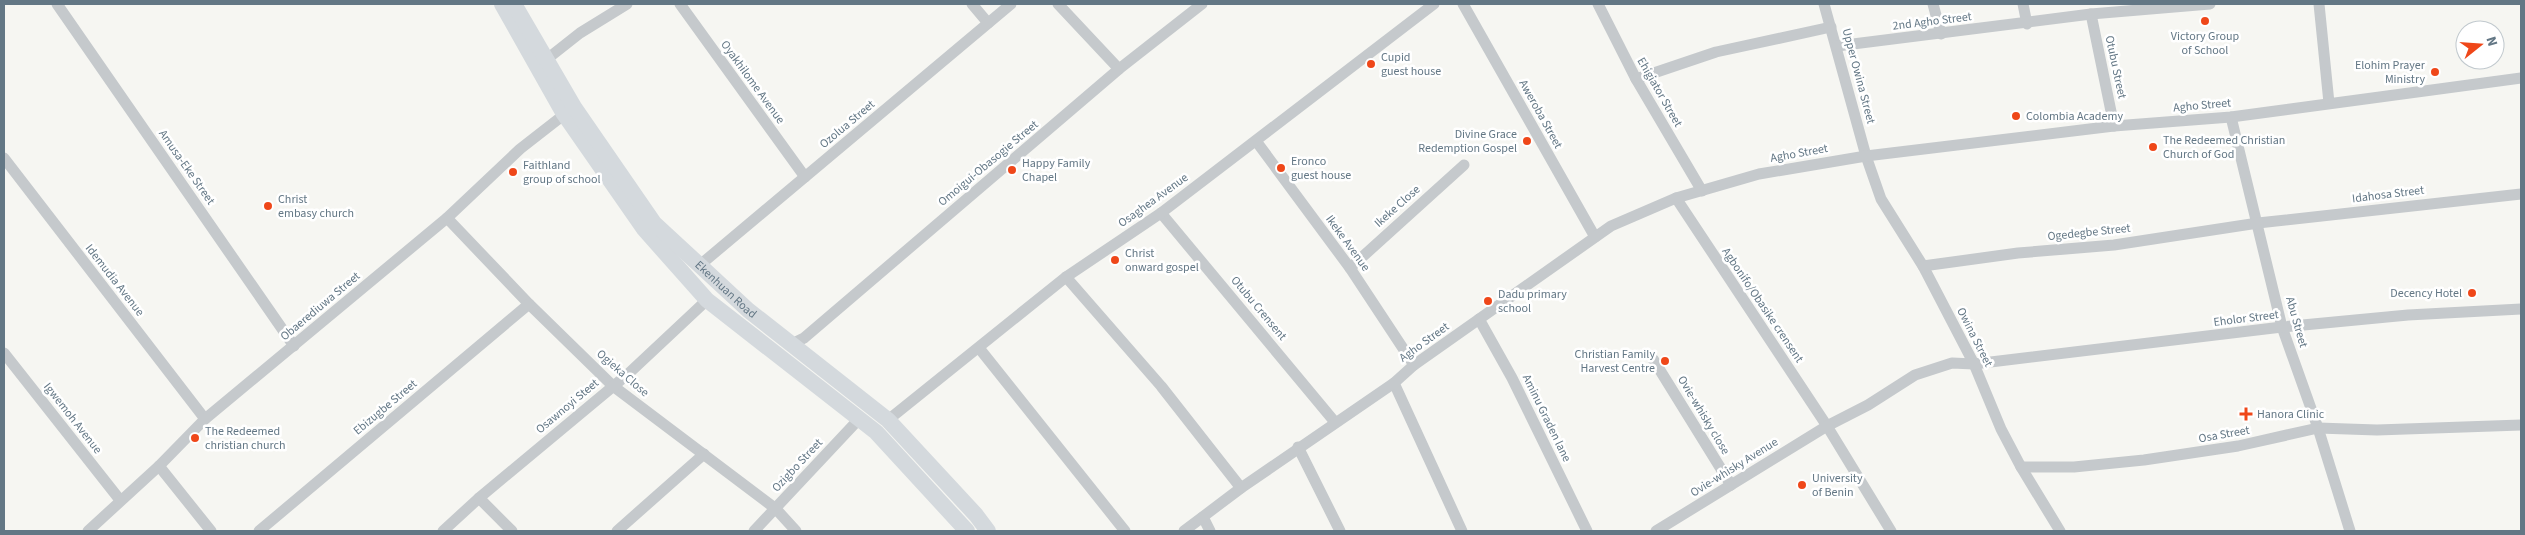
<svg xmlns="http://www.w3.org/2000/svg" width="2525" height="535" viewBox="0 0 2525 535" font-family="'Source Sans 3',sans-serif">
<style>
.lines{fill:none;stroke-linecap:round;stroke-linejoin:round}
.minor{stroke:#c5c9cc;stroke-width:11}
.secondary{stroke:#d4d9dd;stroke-width:16}
.poi-dot{fill:#ef4719;stroke:#fff;stroke-width:2}
.labels{text-anchor:middle;stroke-width:5;stroke-linejoin:round;paint-order:stroke}
.street-label{font-size:12px;fill:#637785;stroke:#fff}
.poi-label{font-size:12px;fill:#637785;stroke:#fff;text-anchor:start}
</style>
<rect width="100%" height="100%" fill="#f6f6f2"/>
<g class="lines">
<g class="minor">
<path d="M57,4L294,346"/>
<path d="M680,4L805,177"/>
<path d="M972,4L988,23"/>
<path d="M1058,4L1119,69"/>
<path d="M1463,4L1595,237"/>
<path d="M1598,4L1636,79L1702,191"/>
<path d="M1824,4L1866,156L1881,199L1923,266L1974,364L2001,429L2021,467L2060,531"/>
<path d="M1933,4L1941,34"/>
<path d="M2023,4L2027,24"/>
<path d="M2319,4L2329,103"/>
<path d="M2091,14L2114,126"/>
<path d="M1837,46L2091,14L2210,4"/>
<path d="M542,63L580,33L627,4"/>
<path d="M1636,79L1716,52L1831,27"/>
<path d="M2231,117L2282,327L2318,428L2350,531"/>
<path d="M1256,141L1350,268L1414,365"/>
<path d="M4,158L205,419"/>
<path d="M1676,198L1827,426L1891,531"/>
<path d="M1161,213L1334,421"/>
<path d="M447,218L529,304L613,386L776,509L796,531"/>
<path d="M700,265L1011,4"/>
<path d="M1923,266L2018,253L2114,245L2258,223L2521,194"/>
<path d="M1350,268L1464,165"/>
<path d="M1066,277L1161,386L1241,488"/>
<path d="M1479,319L1512,378L1587,531"/>
<path d="M792,344L804,338L1119,69L1202,4"/>
<path d="M979,348L1125,531"/>
<path d="M4,353L120,500"/>
<path d="M1653,359L1731,485"/>
<path d="M1394,383L1462,531"/>
<path d="M888,420L1066,277L1161,213L1434,4"/>
<path d="M1298,447L1340,531"/>
<path d="M159,466L211,531"/>
<path d="M2021,467H2074L2144,460L2238,446L2318,428L2377,430L2521,425"/>
<path d="M479,498L512,531"/>
<path d="M1203,517L1210,531"/>
<path d="M88,531L159,466L205,419L447,218L520,149L570,110"/>
<path d="M259,531L529,304"/>
<path d="M443,531L479,498L628,374L707,300"/>
<path d="M617,531L704,454"/>
<path d="M754,531L860,418"/>
<path d="M1184,531L1241,488L1394,383L1414,365L1611,226L1676,198L1759,174L1866,156L2114,126L2231,117L2521,78"/>
<path d="M1656,531L1827,426L1868,405L1915,375L1952,363L1974,364L2282,327L2408,315L2521,309"/>
</g>
<g class="secondary">
<path d="M502,4L564,114L644,229L707,300L876,432L967,531"/>
<path id="s1" d="M514,4L574,107L654,223L748,310L888,420L976,515L988,531"/>
</g>
</g>
<g class="poi-dot">
<circle cx="2205" cy="21" r="5"/>
<circle cx="1371" cy="64" r="5"/>
<circle cx="2435" cy="72" r="5"/>
<circle cx="2016" cy="116" r="5"/>
<circle cx="1527" cy="141" r="5"/>
<circle cx="2153" cy="147" r="5"/>
<circle cx="1281" cy="168" r="5"/>
<circle cx="1012" cy="170" r="5"/>
<circle cx="513" cy="172" r="5"/>
<circle cx="268" cy="206" r="5"/>
<circle cx="1115" cy="260" r="5"/>
<circle cx="2472" cy="293" r="5"/>
<circle cx="1488" cy="301" r="5"/>
<circle cx="1665" cy="361" r="5"/>
<path d="M2243.5 406.5h5v5h5v5h-5v5h-5v-5h-5v-5h5z"/>
<circle cx="195" cy="438" r="5"/>
<circle cx="1802" cy="485" r="5"/>
</g>
<g class="labels">
<g class="street-label">
<text transform="translate(1932 21) rotate(-7)" y="4">2nd Agho Street</text>
<text transform="translate(2116 67) rotate(78)" y="4">Otubu Street</text>
<text transform="translate(1859 76) rotate(75)" y="4">Upper Owina Street</text>
<text transform="translate(753 82) rotate(54)" y="4">Oyakhilome Avenue</text>
<text transform="translate(1660 92) rotate(60)" y="4">Ehigiator Street</text>
<text transform="translate(2202 105) rotate(-5)" y="4">Agho Street</text>
<text transform="translate(1541 114) rotate(61)" y="4">Aweroba Street</text>
<text transform="translate(847 124) rotate(-40)" y="4">Ozolua Street</text>
<text transform="translate(1799 153) rotate(-10)" y="4">Agho Street</text>
<text transform="translate(988 163) rotate(-40)" y="4">Omoigui-Obasogie Street</text>
<text transform="translate(187 167) rotate(55)" y="4">Amusa-Eke Street</text>
<text transform="translate(2388 194) rotate(-7)" y="4">Idahosa Street</text>
<text transform="translate(1153 200) rotate(-36)" y="4">Osaghea Avenue</text>
<text transform="translate(1397 206) rotate(-42)" y="4">Ikeke Close</text>
<text transform="translate(2089 232) rotate(-6)" y="4">Ogedegbe Street</text>
<text transform="translate(1348 243) rotate(54)" y="4">Ikeke Avenue</text>
<text transform="translate(115 280) rotate(52)" y="4">Idemudia Avenue</text>
<text dy="4" stroke="none"><textPath href="#s1" startOffset="358">Ekenhuan Road</textPath></text>
<text transform="translate(1763 305) rotate(56)" y="4">Agbonifo/Obasike crensent</text>
<text transform="translate(320 306) rotate(-40)" y="4">Obaerediuwa Street</text>
<text transform="translate(1259 308) rotate(50)" y="4">Otubu Crensent</text>
<text transform="translate(2246 318) rotate(-7)" y="4">Eholor Street</text>
<text transform="translate(2297 322) rotate(74)" y="4">Abu Street</text>
<text transform="translate(1975 337) rotate(63)" y="4">Owina Street</text>
<text transform="translate(1424 342) rotate(-36)" y="4">Agho Street</text>
<text transform="translate(623 373) rotate(41)" y="4">Ogieka Close</text>
<text transform="translate(567 406) rotate(-40)" y="4">Osawnoyi Steet</text>
<text transform="translate(385 407) rotate(-40)" y="4">Ebizugbe Street</text>
<text transform="translate(1704 415) rotate(59)" y="4">Ovie-whisky close</text>
<text transform="translate(73 418) rotate(52)" y="4">Igwemoh Avenue</text>
<text transform="translate(1547 418) rotate(64)" y="4">Aminu Graden lane</text>
<text transform="translate(2224 434) rotate(-10)" y="4">Osa Street</text>
<text transform="translate(797 465) rotate(-47)" y="4">Ozigbo Street</text>
<text transform="translate(1734 467) rotate(-32)" y="4">Ovie-whisky Avenue</text>
</g>
<g class="poi-label">
<text x="2205" y="40" text-anchor="middle">Victory Group<tspan x="2205" dy="14">of School</tspan></text>
<text x="1381" y="61">Cupid<tspan x="1381" dy="14">guest house</tspan></text>
<text x="2425" y="69" text-anchor="end">Elohim Prayer<tspan x="2425" dy="14">Ministry</tspan></text>
<text x="2026" y="120">Colombia Academy</text>
<text x="1517" y="138" text-anchor="end">Divine Grace<tspan x="1517" dy="14">Redemption Gospel</tspan></text>
<text x="2163" y="144">The Redeemed Christian<tspan x="2163" dy="14">Church of God</tspan></text>
<text x="1291" y="165">Eronco<tspan x="1291" dy="14">guest house</tspan></text>
<text x="1022" y="167">Happy Family<tspan x="1022" dy="14">Chapel</tspan></text>
<text x="523" y="169">Faithland<tspan x="523" dy="14">group of school</tspan></text>
<text x="278" y="203">Christ<tspan x="278" dy="14">embasy church</tspan></text>
<text x="1125" y="257">Christ<tspan x="1125" dy="14">onward gospel</tspan></text>
<text x="2462" y="297" text-anchor="end">Decency Hotel</text>
<text x="1498" y="298">Dadu primary<tspan x="1498" dy="14">school</tspan></text>
<text x="1655" y="358" text-anchor="end">Christian Family<tspan x="1655" dy="14">Harvest Centre</tspan></text>
<text x="2257" y="418">Hanora Clinic</text>
<text x="205" y="435">The Redeemed<tspan x="205" dy="14">christian church</tspan></text>
<text x="1812" y="482">University<tspan x="1812" dy="14">of Benin</tspan></text>
</g>
</g>
<rect width="2525" height="535" fill="none" stroke="#637785" stroke-width="10"/>
<g transform="translate(2480 45) rotate(73)"><circle r="24" fill="#ffffff" stroke="#c1c9ce"/>
<path d="M0-4L9 19L0 12L-9 19Z" fill="#ef4719"/>
<text y="-8" font-size="14" font-weight="bold" text-anchor="middle" fill="#637785">N</text>
</g>
</svg>
